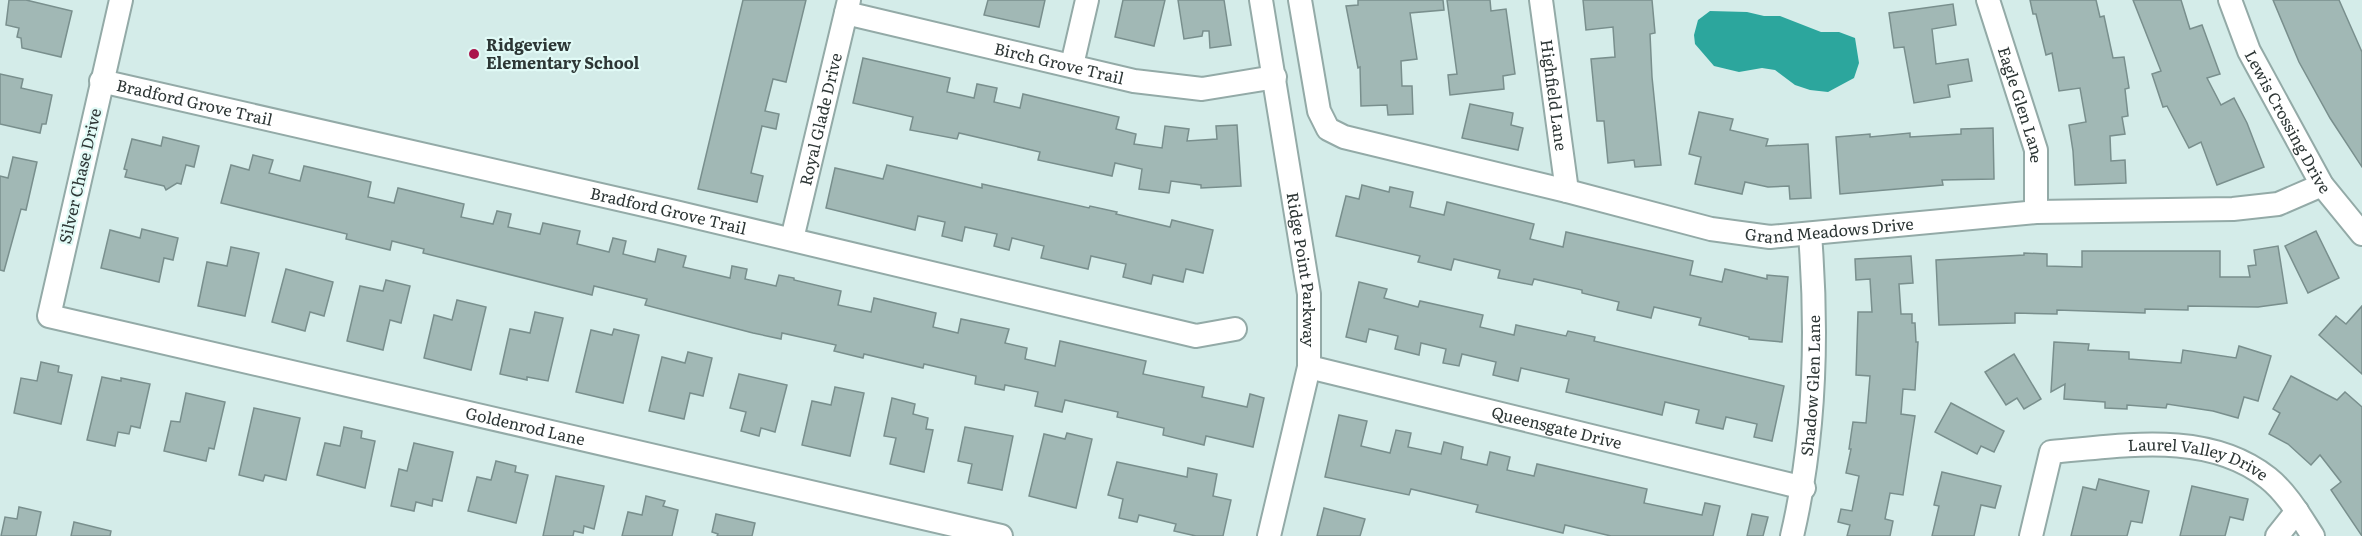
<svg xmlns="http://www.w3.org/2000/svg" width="2362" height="536" viewBox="0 0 2362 536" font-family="Literata,serif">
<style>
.water{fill:#2ca69d}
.building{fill:#a1b8b5;stroke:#798f8d;stroke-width:1.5}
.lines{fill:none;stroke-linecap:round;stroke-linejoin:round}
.minor-casing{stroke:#93aaa7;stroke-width:26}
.minor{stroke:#fff;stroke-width:22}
.poi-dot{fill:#aa164c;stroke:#e1faf6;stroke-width:2}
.labels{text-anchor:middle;stroke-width:4.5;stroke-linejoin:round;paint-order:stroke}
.poi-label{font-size:16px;font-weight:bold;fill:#2d3635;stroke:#e1faf6;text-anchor:start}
.street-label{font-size:16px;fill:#2d3635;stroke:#e1faf6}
</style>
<rect width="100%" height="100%" fill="#d4ece9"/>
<path class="water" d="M1710,11L1747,12L1764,16H1780L1821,32H1839L1855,38L1859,63L1854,78L1828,92L1810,90L1795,85L1775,70L1762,68L1739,72L1714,66L1695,44L1694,35L1698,20Z"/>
<g class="building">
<path d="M9,0H26L72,11L61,57L22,48L21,38L17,37L19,28L6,25Z"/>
<path d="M743,0H806L786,82L773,79L765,111L779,114L776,129L762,126L751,173L763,176L757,202L698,189Z"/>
<path d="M988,0H1045L1039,27L984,15Z"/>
<path d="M1123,0H1165L1154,46L1115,37Z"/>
<path d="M1178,0H1224L1231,45L1210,48L1209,31H1203L1202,36L1184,39Z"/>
<path d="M1358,0H1443L1444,10L1410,13L1417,59L1401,61L1402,86H1412L1413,114L1388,115L1387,105L1361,106L1360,67L1358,68L1346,6L1358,5Z"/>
<path d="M1447,0H1490L1491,11L1506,9L1515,74L1503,76L1504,89L1450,95L1448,75L1457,74Z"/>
<path d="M1583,0H1652L1655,33L1650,34L1652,77L1661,165L1635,167L1634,160L1608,163L1604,121H1597L1591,59L1615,57L1613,27L1586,30Z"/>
<path d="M2030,0H2096L2100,17L2104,16L2113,58L2124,57L2129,88L2125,89L2128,116L2122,117L2125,134L2110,136L2111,161L2125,160L2126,183L2075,185L2073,151L2069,125L2086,122L2080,88L2059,91L2052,53L2046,55L2036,14H2033Z"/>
<path d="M2133,0H2181L2190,29L2202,25L2220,74L2207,78L2221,105L2234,98L2247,123L2264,167L2217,185L2201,142L2189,148L2167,106L2163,107L2152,74L2161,71Z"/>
<path d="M2273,0H2339L2362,52V167L2330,118L2299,62Z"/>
<path d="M1953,4L1956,25L1932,29L1936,64L1968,59L1972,81L1948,85L1950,97L1914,103L1904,47L1894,48L1889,13Z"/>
<path d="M863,58L950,78L947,92L974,98L977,84L997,88L994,102L1020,108L1023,94L1119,117L1116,129L1136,134L1134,144L1162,148L1165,126L1189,129L1187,141L1217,139L1216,126L1237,125L1241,186L1201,188V185L1171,181L1169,193L1139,189L1142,169L1115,163L1112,176L1038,160L1040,152L959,133L957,139L910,130L913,117L853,103Z"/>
<path d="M0,74L23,79L21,88L52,95L46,124H42L40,133L0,124Z"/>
<path d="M1470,104L1513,113L1511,125L1523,128L1518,150L1462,138Z"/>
<path d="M1699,112L1733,119L1730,130L1768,139L1766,146L1808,144L1811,198L1790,199L1789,186L1768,187L1745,182L1742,194L1695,184L1701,157L1689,154Z"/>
<path d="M1993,128L1994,179L1942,180L1943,185L1840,194L1836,137L1870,134V137L1910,133V137L1961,134V129Z"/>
<path d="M163,137L199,146L194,167L186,165L181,184L177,183L166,190L164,186L125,177L127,170L124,169L132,139L161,146Z"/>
<path d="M253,155L273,160L269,173L300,181L304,166L347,176L371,182L368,197L394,203L398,188L464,204L461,217L493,224L497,211L511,214L508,227L540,234L543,223L580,231L577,244L609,252L613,238L626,241L623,254L655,262L658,249L686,256L683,267L730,278L732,266L747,269L745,279L776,286L779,275L794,278V280L841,291L838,305L871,312L874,298L936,313L933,327L958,333L961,319L1009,329L1005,343L1027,348L1025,359L1055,366L1060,341L1146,361L1143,374L1204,387L1202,397L1247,407L1250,394L1264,398L1253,447L1206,436L1204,445L1163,435L1164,428L1117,417L1118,412L1065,400L1062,412L1035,406L1038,392L1005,385L1004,390L975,384L976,376L924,364L923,368L864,354L863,358L834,351L836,345L782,333L781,339L753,333L645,305L647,299L594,286L592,295L423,253L424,249L392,241L390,250L346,239L347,234L221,203L231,165L249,170Z"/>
<path d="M13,157L37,162L26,210L21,209L4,271L0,270V176L8,178Z"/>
<path d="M887,165L982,188V184L1089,208L1090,206L1117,212L1116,214L1170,227L1172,220L1213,230L1203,273L1186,269L1183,282L1153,275L1151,284L1123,277L1126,264L1091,256L1088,269L1041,258L1044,246L1012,238L1009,250L994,246L997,234L965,227L962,241L942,236L945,222L918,216L915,230L826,208L835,168L883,179Z"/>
<path d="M1362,185L1389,192L1390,187L1413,192L1410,207L1444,215L1447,202L1534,224L1530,239L1563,247L1566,232L1693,261L1690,275L1722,282L1725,269L1767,279V275L1788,277L1782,342L1749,339V337L1699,325L1701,318L1654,307L1651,318L1617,310L1619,302L1582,293V290L1534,279L1532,285L1498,278L1500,270L1454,259L1451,270L1418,262L1420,256L1336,236L1346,196L1359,199Z"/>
<path d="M142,229L178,238L173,260L164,258L159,282L101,268L110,230L140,238Z"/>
<path d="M2316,231L2339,278L2308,293L2285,246Z"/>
<path d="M2278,246L2287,303L2258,307L2188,306V310L2145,309V313L2057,310V314L2015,313V323L1939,325L1936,260L2024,255V253L2047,254V266L2082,267V251H2220V277H2250L2248,266L2256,265L2254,250Z"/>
<path d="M231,247L259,253L245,316L198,306L207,262L227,266Z"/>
<path d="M1911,256L1913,283L1899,284L1901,314H1912V323H1915L1916,342H1918L1915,390L1903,389L1901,414L1915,416L1903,495L1890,493L1885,519L1893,521L1890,536H1847L1850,525L1838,522L1841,509L1852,511L1859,476L1846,473L1851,449H1849L1853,422L1866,423L1870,376L1856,375L1858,312H1872L1870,279L1856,280L1855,259Z"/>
<path d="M286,269L333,282L324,316L310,312L305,331L272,322Z"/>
<path d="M386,280L410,286L401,323L390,320L383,350L347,341L360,286L383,291Z"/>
<path d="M1359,282L1387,289L1384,298L1418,307L1420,301L1483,315L1480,327L1514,335L1516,325L1566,336L1568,331L1595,337L1594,341L1784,386L1772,441L1754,437L1757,424L1726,417L1723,429L1696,423L1699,410L1665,402L1662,415L1566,392L1569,379L1521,368L1518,381L1493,375L1496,362L1462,354L1459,366L1443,363L1446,349L1421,343L1419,355L1395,349L1398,336L1369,329L1366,342L1346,337Z"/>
<path d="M457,300L486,307L471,370L424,358L434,315L452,320Z"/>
<path d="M2362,306V374L2319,335L2336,316L2346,324Z"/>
<path d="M535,312L563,318L548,381L527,377V380L500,374L510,329L530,333Z"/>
<path d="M614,329L639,335L623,403L576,392L591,330L612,335Z"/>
<path d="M2054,342L2089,344L2088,350L2129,352V359L2181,363L2183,350L2236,358L2239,346L2271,356L2258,401L2244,397L2238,418L2213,411L2167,404L2166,408L2127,405V409L2105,408V402L2064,399L2065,384L2051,392Z"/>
<path d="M688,352L712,358L703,396L690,393L684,419L649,411L662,357L685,363Z"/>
<path d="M2014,354L2041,399L2024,409L2017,398L2006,405L1985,372Z"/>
<path d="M41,362L59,366L58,372L72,375L61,424L14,413L21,378L37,381Z"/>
<path d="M739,374L787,385L775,432L761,428L759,436L741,431L746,412L730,408Z"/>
<path d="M2291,376L2337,400L2345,392L2362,407V536L2331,490L2341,482L2320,455L2311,465L2288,444L2269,434L2280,413L2273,409Z"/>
<path d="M102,377L121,381V378L150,384L140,428L131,426L129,434L118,432L115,446L87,440Z"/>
<path d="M835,387L864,393L850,456L802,445L812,401L831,405Z"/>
<path d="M186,393L225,402L214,449L209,448L206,461L164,451L171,421L180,422Z"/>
<path d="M892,398L915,404L913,414L928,418L926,429L933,430L924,472L890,464L896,438L884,436Z"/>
<path d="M1951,403L2004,431L1994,452L1981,446L1977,454L1935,432Z"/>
<path d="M254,408L300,418L286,480L265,475L263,481L239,475Z"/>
<path d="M1339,415L1367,421L1361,446L1390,453L1396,430L1411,433L1408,447L1441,454L1444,442L1463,447L1461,459L1487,465L1490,452L1510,457L1507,470L1534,476L1537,464L1647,489L1644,503L1702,515L1705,503L1720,506L1713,536H1611L1565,525L1563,533L1476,512L1478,505L1411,489L1409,495L1325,477Z"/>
<path d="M344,427L362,431L361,438L375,441L365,488L317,475L325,443L340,446Z"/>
<path d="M965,427L1013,436L1002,490L968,483L972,464L958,461Z"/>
<path d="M1067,433L1092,439L1076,508L1029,496L1044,434L1065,439Z"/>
<path d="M414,443L453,452L442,501L433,499L432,506L416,502L414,511L391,506L399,469L407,471Z"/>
<path d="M496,461L516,466L515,472L528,475L516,523L468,511L477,477L491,480Z"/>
<path d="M1117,462L1187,477L1188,468L1217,474L1213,496L1231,500L1223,536H1196L1174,531L1176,524L1139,515L1137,522L1119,518L1123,499L1108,495Z"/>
<path d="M1942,472L2001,486L1995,508L1981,505L1974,536H1932L1939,506L1934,505Z"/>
<path d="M556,476L604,486L594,529L584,526L583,533L574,531L573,536H543Z"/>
<path d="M2099,479L2149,491L2142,523L2131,521L2127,536H2071L2083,487L2096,490Z"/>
<path d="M2192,486L2248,499L2243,520L2230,517L2225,536H2180Z"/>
<path d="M646,496L665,501L663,506L678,510L672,536H622L628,512L642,515Z"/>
<path d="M19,507L41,512L36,536H1L5,517L17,519Z"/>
<path d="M1324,508L1365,519L1360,536H1317Z"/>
<path d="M716,514L755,523L752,536H717L718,534L712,532Z"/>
<path d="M1752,514L1768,517L1763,536H1747Z"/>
<path d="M74,522L111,531L110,536H71Z"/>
</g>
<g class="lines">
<defs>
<g id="minor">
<path id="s1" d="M121,0L49,316L1001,536"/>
<path id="s2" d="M1261,0L1309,294V367L1269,536"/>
<path id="s3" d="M1300,0L1319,111L1328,129L1344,137L1567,191L1711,229L1770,237L2036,212L2233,209L2278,204L2322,185"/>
<path id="s4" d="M1541,0L1567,191"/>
<path id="s5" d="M1988,0L2036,150V212"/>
<path id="s6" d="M2230,0L2249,51L2322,185L2362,234"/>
<path id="s7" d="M846,13L1134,81L1202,89L1275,77"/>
<path d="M1072,65L1087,0"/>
<path id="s8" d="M101,81L675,212L1196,336L1235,329"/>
<path id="s9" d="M792,239L849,0"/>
<path id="s10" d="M1309,367L1804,488"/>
<path id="s11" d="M1792,536C1815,438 1818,335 1810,235"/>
<path id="s12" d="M2031,536L2051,452C2123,446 2207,430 2268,478C2287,493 2300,516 2313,536"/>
<path d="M2277,536L2297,511"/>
</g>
</defs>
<use href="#minor" class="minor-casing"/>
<use href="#minor" class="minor"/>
</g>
<circle class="poi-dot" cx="474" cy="54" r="6"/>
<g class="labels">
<g class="poi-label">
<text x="486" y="51">Ridgeview<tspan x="486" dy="18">Elementary School</tspan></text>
</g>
<g class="street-label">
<text dy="6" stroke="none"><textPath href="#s7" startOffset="219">Birch Grove Trail</textPath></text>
<text dy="6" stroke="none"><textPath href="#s4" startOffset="96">Highfield Lane</textPath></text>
<text dy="6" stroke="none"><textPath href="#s8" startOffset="96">Bradford Grove Trail</textPath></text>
<text dy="6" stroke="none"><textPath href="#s5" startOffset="110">Eagle Glen Lane</textPath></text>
<text dy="6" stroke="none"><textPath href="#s9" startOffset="123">Royal Glade Drive</textPath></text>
<text dy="6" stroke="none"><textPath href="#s6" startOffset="135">Lewis Crossing Drive</textPath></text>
<text transform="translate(80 176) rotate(-77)" y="6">Silver Chase Drive</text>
<text dy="6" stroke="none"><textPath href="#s8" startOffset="582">Bradford Grove Trail</textPath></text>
<text dy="6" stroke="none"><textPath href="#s3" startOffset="648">Grand Meadows Drive</textPath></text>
<text dy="6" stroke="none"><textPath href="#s2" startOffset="273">Ridge Point Parkway</textPath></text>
<text dy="6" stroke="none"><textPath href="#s11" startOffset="152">Shadow Glen Lane</textPath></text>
<text dy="6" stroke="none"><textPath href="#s1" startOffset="813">Goldenrod Lane</textPath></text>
<text dy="6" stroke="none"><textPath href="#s10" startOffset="255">Queensgate Drive</textPath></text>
<text dy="6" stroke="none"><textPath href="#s12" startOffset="236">Laurel Valley Drive</textPath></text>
</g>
</g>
</svg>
